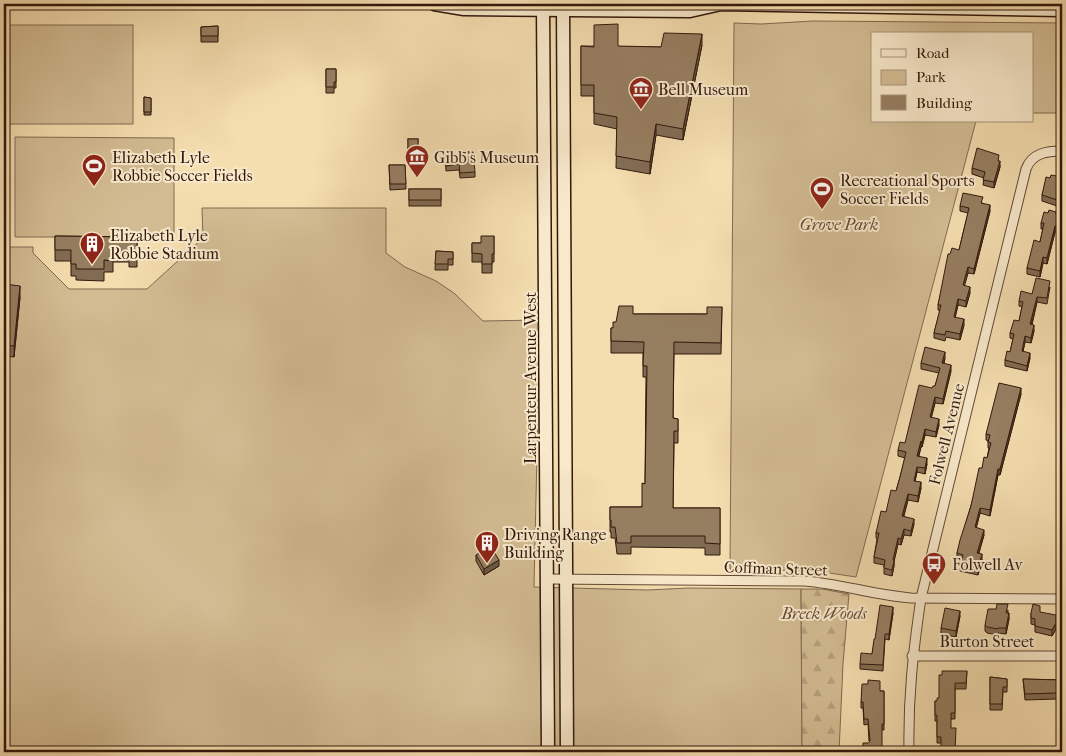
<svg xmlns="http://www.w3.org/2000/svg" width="1066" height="756" viewBox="0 0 1066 756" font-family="'IM FELL French Canon',serif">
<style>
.green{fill:#d3bc93;stroke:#826a50}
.forest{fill:url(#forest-firs);stroke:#826a50}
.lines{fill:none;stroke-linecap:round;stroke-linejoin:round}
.street-casing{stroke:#624935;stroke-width:11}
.secondary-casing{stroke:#31180c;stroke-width:15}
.street{stroke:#f8e9cb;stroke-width:9}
.secondary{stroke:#f8e9cb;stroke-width:12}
.wall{fill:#816c53;stroke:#31180c}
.shaded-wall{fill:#695844;stroke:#31180c}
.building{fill:#967e61;stroke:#31180c}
.labels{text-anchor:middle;stroke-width:4;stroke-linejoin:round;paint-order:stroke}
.poi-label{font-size:16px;fill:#31180c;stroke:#f8e9cb;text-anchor:start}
.park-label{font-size:16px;font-style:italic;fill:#624934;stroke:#f8e9cb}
.street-label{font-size:16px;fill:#31180c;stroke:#f8e9cb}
</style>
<defs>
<pattern id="forest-firs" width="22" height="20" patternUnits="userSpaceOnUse" patternTransform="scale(1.25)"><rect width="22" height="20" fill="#d3bc93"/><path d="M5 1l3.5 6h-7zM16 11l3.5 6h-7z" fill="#b6a17e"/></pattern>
</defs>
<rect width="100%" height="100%" fill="#f4ddaf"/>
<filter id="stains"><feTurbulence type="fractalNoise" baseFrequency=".004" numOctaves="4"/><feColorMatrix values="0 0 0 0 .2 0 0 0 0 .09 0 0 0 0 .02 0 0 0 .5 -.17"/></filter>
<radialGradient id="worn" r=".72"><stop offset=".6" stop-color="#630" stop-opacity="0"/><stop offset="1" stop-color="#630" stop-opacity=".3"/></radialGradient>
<g class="green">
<path d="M813,21L1062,23V113H1032V34H872V121H976L856,577L816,571L730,569L734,23L761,24Z"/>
<rect x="4" y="25" width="129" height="99"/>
<path d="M15,137L174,138V237H15Z"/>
<path d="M202,208H386V253L405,267L436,281L454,293L483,321L540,320L534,587L647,590L689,588L801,589L802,752H4V247H33V253L69,289H147L203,238Z"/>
</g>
<path class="forest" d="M801,589H822L849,594L843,664L839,752H802Z"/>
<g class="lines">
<defs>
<g id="street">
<path d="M548,579L805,581C841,584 875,595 911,598L1062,599"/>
<path d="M912,656H1062"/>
<path d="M909,752C908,697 913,652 921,598L1026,169C1032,153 1047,151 1062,151"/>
</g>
<g id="secondary">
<path d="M434,4L464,9L690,11L721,4L1062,10"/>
<path d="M543,4L548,752"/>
<path d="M563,4L567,752"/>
</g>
</defs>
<use href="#street" class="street-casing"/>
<use href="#secondary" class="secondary-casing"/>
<use href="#street" class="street"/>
<use href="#secondary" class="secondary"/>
</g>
<g class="wall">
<path d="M218,26V42H201V27Z"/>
<path d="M702,45L683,140L656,135L650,174L616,168L617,129L594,124V96H581V46L661,47Z"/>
<path d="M326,69H336V88H334V93H326Z"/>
<path d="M144,97L151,98V115H144Z"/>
<rect x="408" y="139" width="10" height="22"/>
<path d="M445,158L475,172V177L460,178L459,170L446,171Z"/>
<path d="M999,161L1000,167L994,188L983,185L984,178L972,174V168Z"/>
<path d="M389,165H405L406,189L390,190Z"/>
<path d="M1062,169V192L1061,199L1059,198L1057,206L1042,201V195L1050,178L1060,177Z"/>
<rect x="409" y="189" width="32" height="17"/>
<path d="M983,203L990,211L974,274L968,273L964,286L970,293L966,307L958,305L955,317L964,325L960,340L946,337L945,341L934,338V333L940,311L938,310V305L950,254L959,250L968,213L960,211V206Z"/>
<path d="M1056,215L1060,222L1057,232H1055L1047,264L1043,263L1040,277L1027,274V268L1040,242L1043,229H1041V223Z"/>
<path d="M55,236L137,237V267H129V262H113V272H104V281L76,280V276H71V261H55Z"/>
<path d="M494,236V262H492V273H482V262H472V243H481Z"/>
<path d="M436,251L453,252V265H448V270H435Z"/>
<path d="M4,284L20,297L14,357L4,356Z"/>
<path d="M1050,287L1047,304L1037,302L1032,325L1034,331L1031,343L1025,342L1023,351L1030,358L1027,371L1005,366V360L1010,352L1013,339L1010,338V333L1019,321L1022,307L1019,306V301Z"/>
<path d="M722,307L721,354H674L673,418L678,419V443H674L673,508H720V555H705V548L631,547V554H617L615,538H611V532H610V507H642L645,484L646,377H643V353H611V328H613L616,322L633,314H707Z"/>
<path d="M945,358L944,364L951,371L943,404L935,403L931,418L939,425L936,437L925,435L922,447H921L919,456L927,464L925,474L917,472L915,481L921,488L918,502L908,500L904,516L914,524L911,536L904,535L901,545L898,544L894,561V566L892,576L884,574V565L874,563V557L877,539L876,538V533L896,491L900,477L905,458L898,456V450L905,443L932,388L935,386L939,373L921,369V363Z"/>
<path d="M1021,394L1000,475H998L990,516L980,513L976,528L984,535L979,553L982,560L978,575L960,571V565L961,560L957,559V553L982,468L987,458L989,448H988V441L986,440V434Z"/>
<path d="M476,555L499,566L484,575L476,561Z"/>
<path d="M1008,610V613L1009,619L1006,634L998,633V635L987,633L985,631V625Z"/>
<path d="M1040,612L1056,629L1052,636L1035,632V625L1031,624V613Z"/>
<path d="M893,613L889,640L885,639L883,671L860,669V664L872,654L875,639Z"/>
<path d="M960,616L956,637L941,634V628Z"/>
<path d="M967,671L966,689H955V719H951L941,743H937V721H935V701H937Z"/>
<path d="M990,677L1007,679V692H1003L1002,710H990Z"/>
<path d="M1023,679L1062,680V703H1057V699L1025,700Z"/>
<path d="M880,691H884V730H882L869,741L868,724L864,725L863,708H861V702Z"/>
</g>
<g class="shaded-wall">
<path d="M702,34V45L683,140V129Z"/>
<path d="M656,124V135L650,174V162Z"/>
<path d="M1000,161V167L994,188V182Z"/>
<path d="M1059,192V198L1057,206V200Z"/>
<path d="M990,205V211L974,274V269Z"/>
<path d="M1060,216V222L1057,232V226Z"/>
<path d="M1055,226V232L1047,264V258Z"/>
<path d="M1043,257V263L1040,277V271Z"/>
<path d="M968,267V273L963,291V285Z"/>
<path d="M20,286V297L14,357V346Z"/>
<path d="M970,287V293L966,307V301Z"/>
<path d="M1037,297V302L1030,330V324Z"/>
<path d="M958,299V305L954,323V317Z"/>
<path d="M964,319V325L960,340V334Z"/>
<path d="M1034,325V331L1031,343V338Z"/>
<path d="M1025,336V342L1022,356V351Z"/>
<path d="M945,352V358L942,369V363Z"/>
<path d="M1030,353V358L1027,371V366Z"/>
<path d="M951,365V371L943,404V399Z"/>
<path d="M1021,388V394L1000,475V469Z"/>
<path d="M935,397V403L930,423V417Z"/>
<path d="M939,419V425L936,437V432Z"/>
<path d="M925,429V435L922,447V442Z"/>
<path d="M921,441V447L917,461V456Z"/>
<path d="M927,458V464L925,474V468Z"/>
<path d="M917,467V472L914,486V481Z"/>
<path d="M998,469V475L990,516V510Z"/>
<path d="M921,482V488L918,502V496Z"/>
<path d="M908,494V500L902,521V516Z"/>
<path d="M980,508V513L975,533V527Z"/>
<path d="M914,519V524L911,536V531Z"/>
<path d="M904,529V535L901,545V539Z"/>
<path d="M984,530V535L977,559V553Z"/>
<path d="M898,538V544L893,566V560Z"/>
<path d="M982,554V560L978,575V569Z"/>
<path d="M499,560V566L484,575V569Z"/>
<path d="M894,561V566L892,576V570Z"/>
<path d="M893,607V613L889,640V634Z"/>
<path d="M960,611V616L956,637V631Z"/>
<path d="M1009,613V619L1006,634V628Z"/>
<path d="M1056,623V629L1052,636V630Z"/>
</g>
<g class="building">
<path d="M618,24V46L661,47L664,33L702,34L683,129L656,124L650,162L616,156L617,117L594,113V85H581V46L594,47V25Z"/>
<path d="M218,26V36H201V27Z"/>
<path d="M326,69H336V82H334V87H326Z"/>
<path d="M144,97L151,98V112H144Z"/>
<rect x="408" y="139" width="10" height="16"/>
<path d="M977,148L999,155L998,161H1000L994,182L983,180L985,172L972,168Z"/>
<path d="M473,152L475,172L460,173L459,164L446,166L445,158L459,157V153Z"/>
<path d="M389,165H405L406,184H390Z"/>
<path d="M1051,175L1062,177V186L1061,193L1059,192L1057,200L1042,195L1046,177L1050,178Z"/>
<rect x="409" y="189" width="32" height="11"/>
<path d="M963,193L983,197L981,203L990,205L974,269L968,267L963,285L970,287L966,301L958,299L954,317L964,319L960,334L946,331L945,335L934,333L941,305H938L948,254H950L952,248L959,250L969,208L960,206Z"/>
<path d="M1049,210L1056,212V215L1060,216L1057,226H1055L1047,258L1043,257L1040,271L1027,268L1034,240L1040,242L1044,223H1041L1044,212L1048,213Z"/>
<path d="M55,236L137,237V256H129V251H113V261L104,260V269H76V264H71V250H55Z"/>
<path d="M481,236H494V254H492V264H482V254L472,253V243H481Z"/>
<path d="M436,251L453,252V259H448V264H435Z"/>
<path d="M1036,278L1050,281L1047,298L1037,297L1030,324L1034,325L1031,338L1025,336L1022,351L1030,353L1027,366L1005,360L1007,351L1010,352L1014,334L1010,333L1014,320L1019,321L1023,302L1019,301L1021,291L1032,294Z"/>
<path d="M4,284L20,286L14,346L4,345Z"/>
<path d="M619,306H633V314H707V307H722L721,343L674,342L673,418L678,419V431H674L673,508H720V544L705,543V536H631V543H617L615,527H611V520H610V507H642V483L645,484L647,366H643L644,342L611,341V328H613V322H616Z"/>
<path d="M925,347L945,352L942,363L951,365L943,399L935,397L930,417L939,419L936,432L925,429L922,442L921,441L917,456L927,458L925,468L917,467L914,481L921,482L918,496L908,494L902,516L914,519L911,531L904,529L901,539L898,538L893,560L894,561L892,570L884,568L885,560L874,557L879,533H876L881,511L886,512L891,490L896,491L900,477L906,452L898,450L900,442L905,443L919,385L932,388L933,386H935L940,368L921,363Z"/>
<path d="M999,383L1021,388L1000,469H998L990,510L980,508L975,527L984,530L977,553L982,554L978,569L960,565L963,555L957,553L960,540L971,506L979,468H982L984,457L987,458L991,443L988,442L990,435L986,434Z"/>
<path d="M491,547L499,560L484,569L476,555Z"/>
<path d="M997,604H1008L1006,613H1009L1006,628H998V629L987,627L985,625L988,609H996Z"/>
<path d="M1033,604L1040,606V612L1056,615V623L1052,630L1035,626V619L1031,618V613Z"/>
<path d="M880,605L893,607L889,634H885L883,665L860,664L861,653L872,654L874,639H875Z"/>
<path d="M945,608L960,611L956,631L941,628Z"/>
<path d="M942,671H967L966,683H955V713H951V728H956L955,752H941V737H937V715H935V701H937V698H939V675H942Z"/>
<path d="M990,677L1007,679V687H1003L1002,704H990Z"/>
<path d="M1023,679L1062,680V698H1057V693L1025,694Z"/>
<path d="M868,680L880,681V691H884V724H882V752H863V743H868L870,741L868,719H864L863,702H861L862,684H868Z"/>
</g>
<defs>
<symbol id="museum-pin" viewBox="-11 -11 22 30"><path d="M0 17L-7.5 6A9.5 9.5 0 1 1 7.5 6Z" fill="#8f2418" stroke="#f8e9cb"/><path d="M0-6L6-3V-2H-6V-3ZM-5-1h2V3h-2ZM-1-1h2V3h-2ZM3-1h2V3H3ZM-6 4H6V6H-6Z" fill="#fff"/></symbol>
<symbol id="stadium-pin" viewBox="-11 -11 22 30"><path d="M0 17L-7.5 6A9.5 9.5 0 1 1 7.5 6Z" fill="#8f2418" stroke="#f8e9cb"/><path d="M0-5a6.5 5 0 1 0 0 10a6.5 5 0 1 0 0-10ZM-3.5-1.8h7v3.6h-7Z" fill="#fff"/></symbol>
<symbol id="building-pin" viewBox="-11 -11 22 30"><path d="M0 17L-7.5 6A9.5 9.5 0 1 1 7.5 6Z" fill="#8f2418" stroke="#f8e9cb"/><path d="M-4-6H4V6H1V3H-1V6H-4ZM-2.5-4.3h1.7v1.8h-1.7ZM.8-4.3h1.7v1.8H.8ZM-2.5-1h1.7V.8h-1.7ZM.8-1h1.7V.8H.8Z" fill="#fff"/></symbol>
<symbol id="bus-pin" viewBox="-11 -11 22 30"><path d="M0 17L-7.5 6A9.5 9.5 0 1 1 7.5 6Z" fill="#8f2418" stroke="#f8e9cb"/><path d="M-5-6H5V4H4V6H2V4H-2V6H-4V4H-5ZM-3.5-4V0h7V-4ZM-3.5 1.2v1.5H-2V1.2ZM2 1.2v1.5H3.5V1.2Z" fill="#fff"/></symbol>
</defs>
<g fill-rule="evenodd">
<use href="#museum-pin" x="627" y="75" width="28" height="38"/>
<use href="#museum-pin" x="403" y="143" width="28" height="38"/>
<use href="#stadium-pin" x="80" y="152" width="28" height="38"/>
<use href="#stadium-pin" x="808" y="175" width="28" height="38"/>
<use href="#building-pin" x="78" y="230" width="28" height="38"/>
<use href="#building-pin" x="473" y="529" width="28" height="38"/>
<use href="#bus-pin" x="920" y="550" width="28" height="38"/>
</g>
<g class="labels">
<g class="poi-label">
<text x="658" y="95">Bell Museum</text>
<text x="112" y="163">Elizabeth Lyle<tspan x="112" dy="18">Robbie Soccer Fields</tspan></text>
<text x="434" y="163">Gibb's Museum</text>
<text x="840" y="186">Recreational Sports<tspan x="840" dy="18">Soccer Fields</tspan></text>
<text x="110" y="241">Elizabeth Lyle<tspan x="110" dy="18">Robbie Stadium</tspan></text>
<text x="504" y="540">Driving Range<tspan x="504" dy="18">Building</tspan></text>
<text x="952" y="570">Folwell Av</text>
</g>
<g class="park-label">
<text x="839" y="230">Grove Park</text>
<text x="824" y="619">Breck Woods</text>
</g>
<g class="street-label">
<text transform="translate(530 378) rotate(-90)" y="6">Larpenteur Avenue West</text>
<text transform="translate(946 434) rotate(-76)" y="6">Folwell Avenue</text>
<text transform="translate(776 568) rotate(2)" y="6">Coffman Street</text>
<text x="987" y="647">Burton Street</text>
</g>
</g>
<rect width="1066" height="756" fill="none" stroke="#f4ddaf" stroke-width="20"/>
<rect x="5" y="5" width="1056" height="746" fill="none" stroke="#31180c" stroke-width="2.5"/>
<rect x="10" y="10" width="1046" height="736" fill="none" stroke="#31180c"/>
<rect x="871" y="32" width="162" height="90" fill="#f8e9cb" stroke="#a8957f"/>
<rect x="881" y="49" width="25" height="8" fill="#f8e9cb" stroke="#a8957f"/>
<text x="916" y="58" font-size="15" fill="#31180c">Road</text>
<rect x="881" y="70" width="25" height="15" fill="#d3bc93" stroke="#a8957f"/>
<text x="916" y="82" font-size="15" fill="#31180c">Park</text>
<rect x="881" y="95" width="25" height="15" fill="#967e61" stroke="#a8957f"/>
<text x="916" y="108" font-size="15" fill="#31180c">Building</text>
<rect width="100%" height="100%" filter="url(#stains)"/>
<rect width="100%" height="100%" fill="url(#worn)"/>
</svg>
